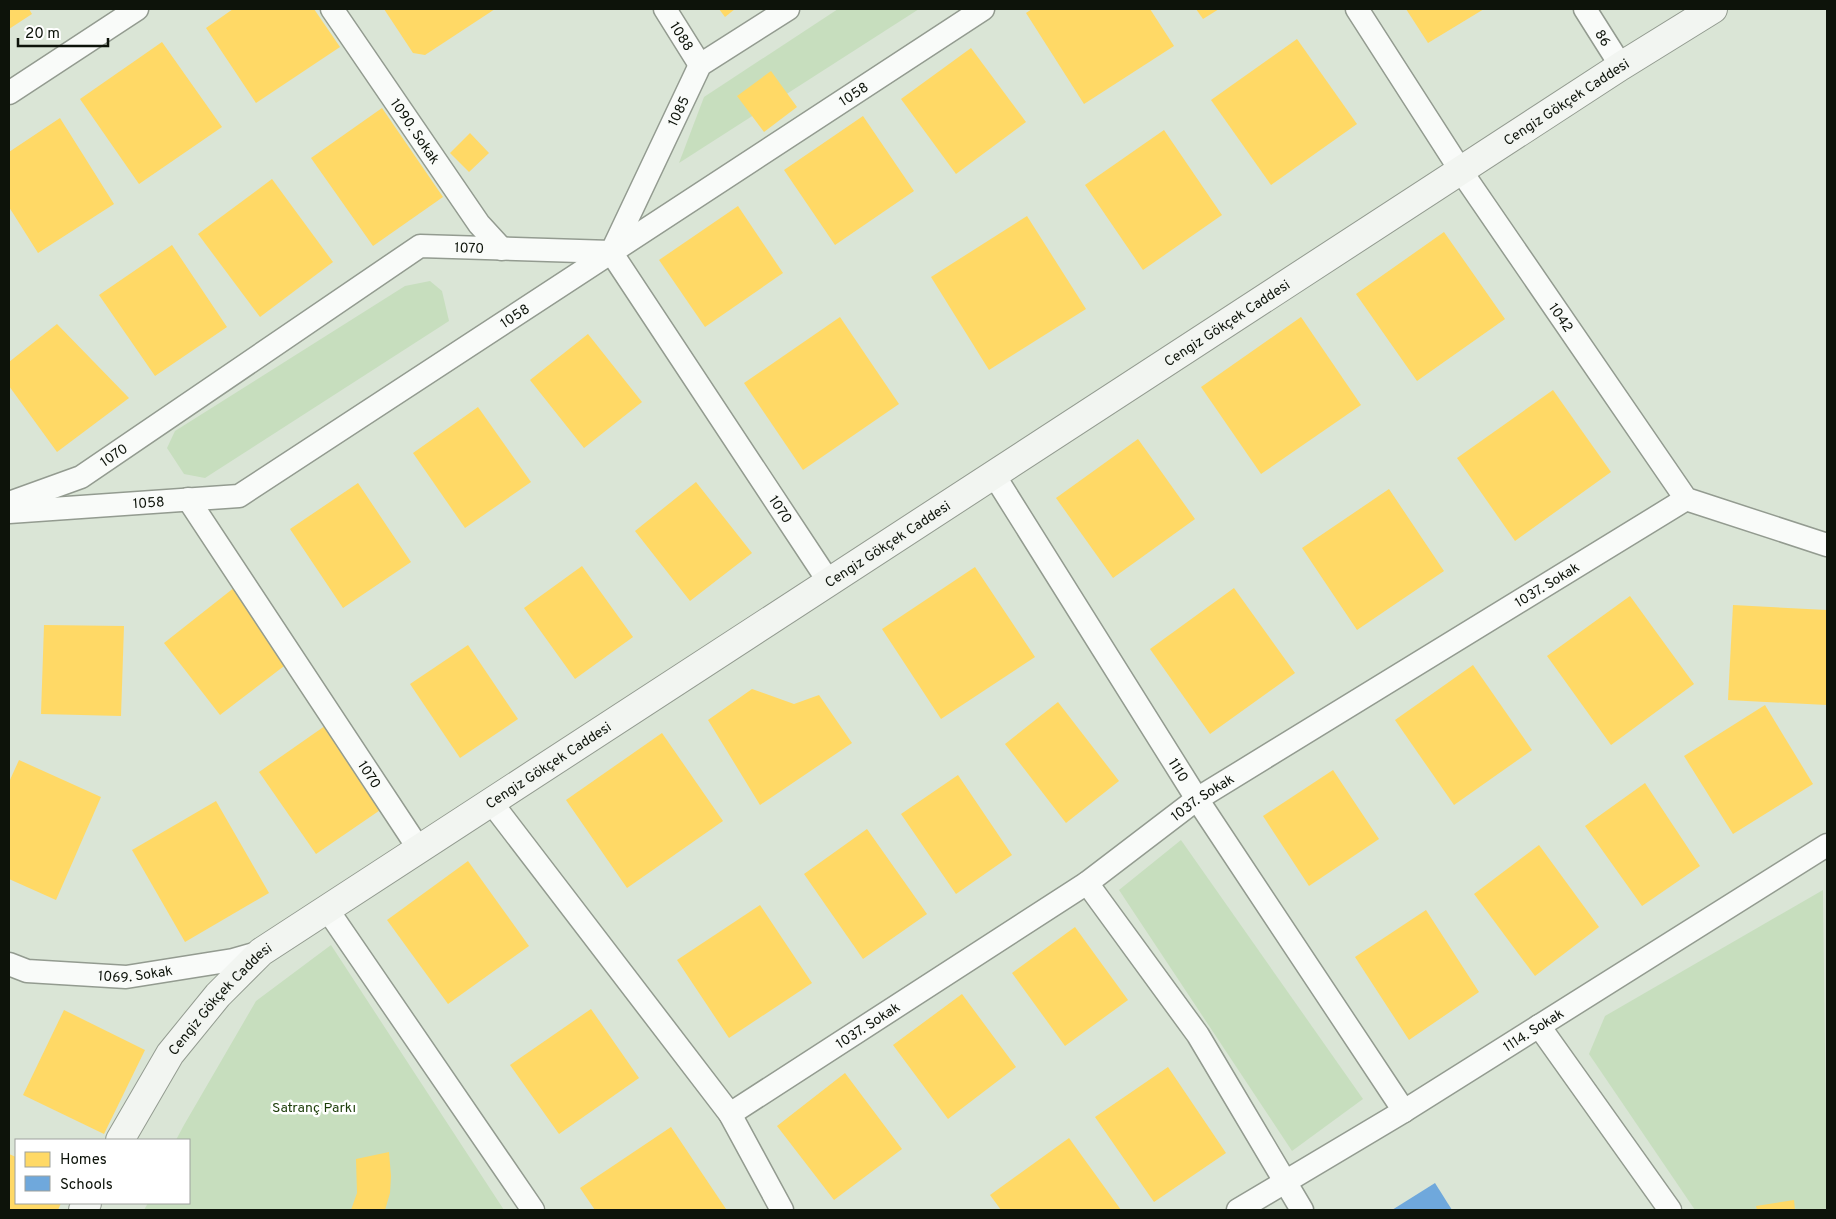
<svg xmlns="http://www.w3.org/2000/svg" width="1836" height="1219" viewBox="0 0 1836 1219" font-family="Overpass,sans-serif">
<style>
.green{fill:#c7debe}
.homes{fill:#ffd966}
.schools{fill:#6fa8dc}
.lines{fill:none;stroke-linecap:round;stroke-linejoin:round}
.street-casing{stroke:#939b90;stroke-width:25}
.secondary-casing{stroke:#939b90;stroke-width:30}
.street{stroke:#f9fbf9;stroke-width:22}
.secondary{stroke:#f2f5f1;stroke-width:28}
.labels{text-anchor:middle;stroke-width:5;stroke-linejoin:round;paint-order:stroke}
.street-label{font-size:14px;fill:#0d130a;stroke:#fff}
.park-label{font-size:14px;fill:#1b3c08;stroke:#fff}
</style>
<rect width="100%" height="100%" fill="#dae5d6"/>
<g class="green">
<path d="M838,9H919L679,163L704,97Z"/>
<path d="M430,281L442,291L449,321L205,478L184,474L167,448L175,431L405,286Z"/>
<path d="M1181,840L1363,1099L1292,1151L1119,890Z"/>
<path d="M1823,890L1827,1210H1695L1589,1054L1605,1016Z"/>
<path d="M331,945L504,1210H144L148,1203H189V1140H176L184,1125L256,1001Z"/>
</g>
<g class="homes">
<path d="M9,9H29L32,14L9,29Z"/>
<path d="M233,9H314L340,47L256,103L206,28Z"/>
<path d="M384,9H495L425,55L413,53Z"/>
<path d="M719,9H735L725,17Z"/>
<path d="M1032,9H1150L1174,46L1084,104L1026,13Z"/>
<path d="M1196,9H1219L1203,19Z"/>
<path d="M1406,9H1484L1428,43Z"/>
<path d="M1297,39L1357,124L1271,185L1211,100Z"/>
<path d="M162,42L222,127L139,184L80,99Z"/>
<path d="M971,48L1026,122L956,174L901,99Z"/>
<path d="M771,71L797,107L764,132L737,96Z"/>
<path d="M382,108L443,197L373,246L311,158Z"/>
<path d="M863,116L914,191L835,245L784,170Z"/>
<path d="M60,118L114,204L38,253L9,207V152Z"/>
<path d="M1164,130L1222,215L1143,270L1085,185Z"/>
<path d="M470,133L489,153L469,172L450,153Z"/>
<path d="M272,179L333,262L260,317L198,234Z"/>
<path d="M738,206L783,273L705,327L659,260Z"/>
<path d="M1027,216L1086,309L989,370L931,277Z"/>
<path d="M1444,232L1505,319L1417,381L1356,294Z"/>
<path d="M172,245L227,327L155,376L99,295Z"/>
<path d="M840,317L899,404L803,470L744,383Z"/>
<path d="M1301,317L1361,405L1261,474L1201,387Z"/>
<path d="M57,324L129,398L57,452L9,386V362Z"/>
<path d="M588,334L642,402L584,448L530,380Z"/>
<path d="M1553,390L1611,472L1515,541L1457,458Z"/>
<path d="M478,407L531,482L465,528L413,453Z"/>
<path d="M1138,439L1195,519L1113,578L1056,498Z"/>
<path d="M696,482L752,553L690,601L635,531Z"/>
<path d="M358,483L411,562L343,608L290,529Z"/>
<path d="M1389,489L1444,571L1357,630L1302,548Z"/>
<path d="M582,566L633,637L575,679L524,608Z"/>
<path d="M975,567L1035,657L941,719L882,629Z"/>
<path d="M235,587L292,660L220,715L164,643Z"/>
<path d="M1234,588L1295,673L1210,734L1150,649Z"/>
<path d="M1630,596L1694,684L1611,745L1547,656Z"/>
<path d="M1733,605L1827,610V705L1728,700Z"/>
<path d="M44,625L124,626L121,716L41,714Z"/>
<path d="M468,645L518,719L460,758L410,684Z"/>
<path d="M1473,665L1532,750L1454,805L1395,720Z"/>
<path d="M752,689L794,704L819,695L852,743L760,805L708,720Z"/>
<path d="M1058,702L1119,781L1066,823L1005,744Z"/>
<path d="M1765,705L1813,784L1733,834L1684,756Z"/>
<path d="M332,721L389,804L316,854L259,772Z"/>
<path d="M662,733L723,821L627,888L566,800Z"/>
<path d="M19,760L101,797L56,900L9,879V782Z"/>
<path d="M1333,770L1379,839L1309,886L1263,816Z"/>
<path d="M958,775L1012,855L956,894L901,814Z"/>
<path d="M1645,783L1700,866L1642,906L1585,826Z"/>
<path d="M216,801L269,893L185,942L132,850Z"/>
<path d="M867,829L927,914L863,959L804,874Z"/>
<path d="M1539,845L1599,927L1535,976L1474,894Z"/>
<path d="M468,861L529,946L448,1004L387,920Z"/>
<path d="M760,905L812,983L729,1038L677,960Z"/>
<path d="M1426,910L1479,992L1409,1040L1355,957Z"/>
<path d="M1075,927L1128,1000L1065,1046L1012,973Z"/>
<path d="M962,994L1016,1067L948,1119L893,1045Z"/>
<path d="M591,1009L639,1078L559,1134L510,1065Z"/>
<path d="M64,1010L145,1050L104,1134L23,1095Z"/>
<path d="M1168,1067L1226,1153L1154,1202L1095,1117Z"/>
<path d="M845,1073L902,1149L834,1200L777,1126Z"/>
<path d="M671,1127L726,1209L595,1210L580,1188Z"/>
<path d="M1069,1138L1121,1210H1001L990,1195Z"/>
<path d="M389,1152L391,1176L390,1193L385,1210H351L357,1193L356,1159Z"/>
<path d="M9,1154L16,1157V1203H61L58,1210H9Z"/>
<path d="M1794,1200L1795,1210H1757L1756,1206Z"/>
</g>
<path class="schools" d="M1435,1183L1452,1210H1392Z"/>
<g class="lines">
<defs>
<g id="street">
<path id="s1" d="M332,9L479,224L502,249"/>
<path id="s2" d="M665,9L700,65"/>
<path id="s3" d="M1357,9L1461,171L1686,499L1827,545"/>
<path id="s4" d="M1585,9L1621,66"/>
<path d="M9,93L137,9"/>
<path id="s5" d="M612,251L700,65L788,9"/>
<path id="s6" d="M994,475L1197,799L1404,1111"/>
<path id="s7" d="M188,499L419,849"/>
<path id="s8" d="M9,503L81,477L420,246L611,252L829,582"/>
<path id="s9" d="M9,512L239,496L983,9"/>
<path d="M491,802L730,1114L782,1210"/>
<path d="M1087,883L1198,1035L1302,1210"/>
<path d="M327,909L533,1210"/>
<path id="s10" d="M9,964L27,971L126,977L233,960L261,952"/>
<path d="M1539,1026L1670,1210"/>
<path id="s11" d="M730,1114L1087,883L1197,799L1686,499"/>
<path id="s12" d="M1238,1210L1404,1111L1827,845"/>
</g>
<g id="secondary">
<path id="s13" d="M120,1140L170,1054L218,995L261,952L1621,66L1713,9"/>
<path d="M83,1210L87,1203"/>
</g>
</defs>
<use href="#street" class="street-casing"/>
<use href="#secondary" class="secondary-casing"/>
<use href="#street" class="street"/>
<use href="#secondary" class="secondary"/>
</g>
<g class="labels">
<g class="street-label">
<text dy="5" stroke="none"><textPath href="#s2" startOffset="32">1088</textPath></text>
<text dy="5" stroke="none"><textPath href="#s4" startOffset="34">86</textPath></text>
<text dy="5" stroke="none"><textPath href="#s9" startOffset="965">1058</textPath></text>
<text dy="5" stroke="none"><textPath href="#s13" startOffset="1794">Cengiz Gökçek Caddesi</textPath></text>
<text dy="5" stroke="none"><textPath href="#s5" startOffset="155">1085</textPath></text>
<text dy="5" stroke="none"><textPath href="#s1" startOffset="148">1090. Sokak</textPath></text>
<text dy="5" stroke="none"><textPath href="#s8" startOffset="536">1070</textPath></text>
<text dy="5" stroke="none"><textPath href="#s9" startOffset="560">1058</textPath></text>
<text dy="5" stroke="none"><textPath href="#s3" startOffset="370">1042</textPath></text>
<text dy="5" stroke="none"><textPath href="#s13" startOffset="1389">Cengiz Gökçek Caddesi</textPath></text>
<text dy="5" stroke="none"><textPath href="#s8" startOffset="116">1070</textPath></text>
<text dy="5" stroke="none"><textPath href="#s9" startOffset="140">1058</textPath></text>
<text dy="5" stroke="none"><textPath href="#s8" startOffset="986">1070</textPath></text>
<text dy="5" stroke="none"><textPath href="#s13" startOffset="984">Cengiz Gökçek Caddesi</textPath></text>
<text dy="5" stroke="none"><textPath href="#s11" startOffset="974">1037. Sokak</textPath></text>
<text dy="5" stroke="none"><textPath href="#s13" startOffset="579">Cengiz Gökçek Caddesi</textPath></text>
<text dy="5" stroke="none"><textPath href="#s6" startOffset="348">1110</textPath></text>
<text dy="5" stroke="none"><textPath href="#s7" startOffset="330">1070</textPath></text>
<text dy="5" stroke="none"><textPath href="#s11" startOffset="569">1037. Sokak</textPath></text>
<text dy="5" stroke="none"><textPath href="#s10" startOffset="128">1069. Sokak</textPath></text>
<text dy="5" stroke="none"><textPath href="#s13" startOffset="174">Cengiz Gökçek Caddesi</textPath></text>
<text dy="5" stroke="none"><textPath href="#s11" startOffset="164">1037. Sokak</textPath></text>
<text dy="5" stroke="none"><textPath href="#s12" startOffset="346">1114. Sokak</textPath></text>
</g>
<g class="park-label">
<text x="314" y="1112">Satranç Parkı</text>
</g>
</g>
<rect width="1836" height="1219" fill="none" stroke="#0d130a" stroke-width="20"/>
<rect x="15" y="1139" width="175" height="65" fill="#ffffff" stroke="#9ea19d"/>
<rect x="25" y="1152" width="25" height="15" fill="#ffd966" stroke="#9ea19d"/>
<text x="60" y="1164" font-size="15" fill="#0d130a">Homes</text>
<rect x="25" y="1176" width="25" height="15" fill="#6fa8dc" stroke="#9ea19d"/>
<text x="60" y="1189" font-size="15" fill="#0d130a">Schools</text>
<path d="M18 38v8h90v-8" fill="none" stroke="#0d130a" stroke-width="2.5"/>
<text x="25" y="38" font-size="15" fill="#0d130a" stroke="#ffffff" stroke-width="4" paint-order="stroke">20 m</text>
</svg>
